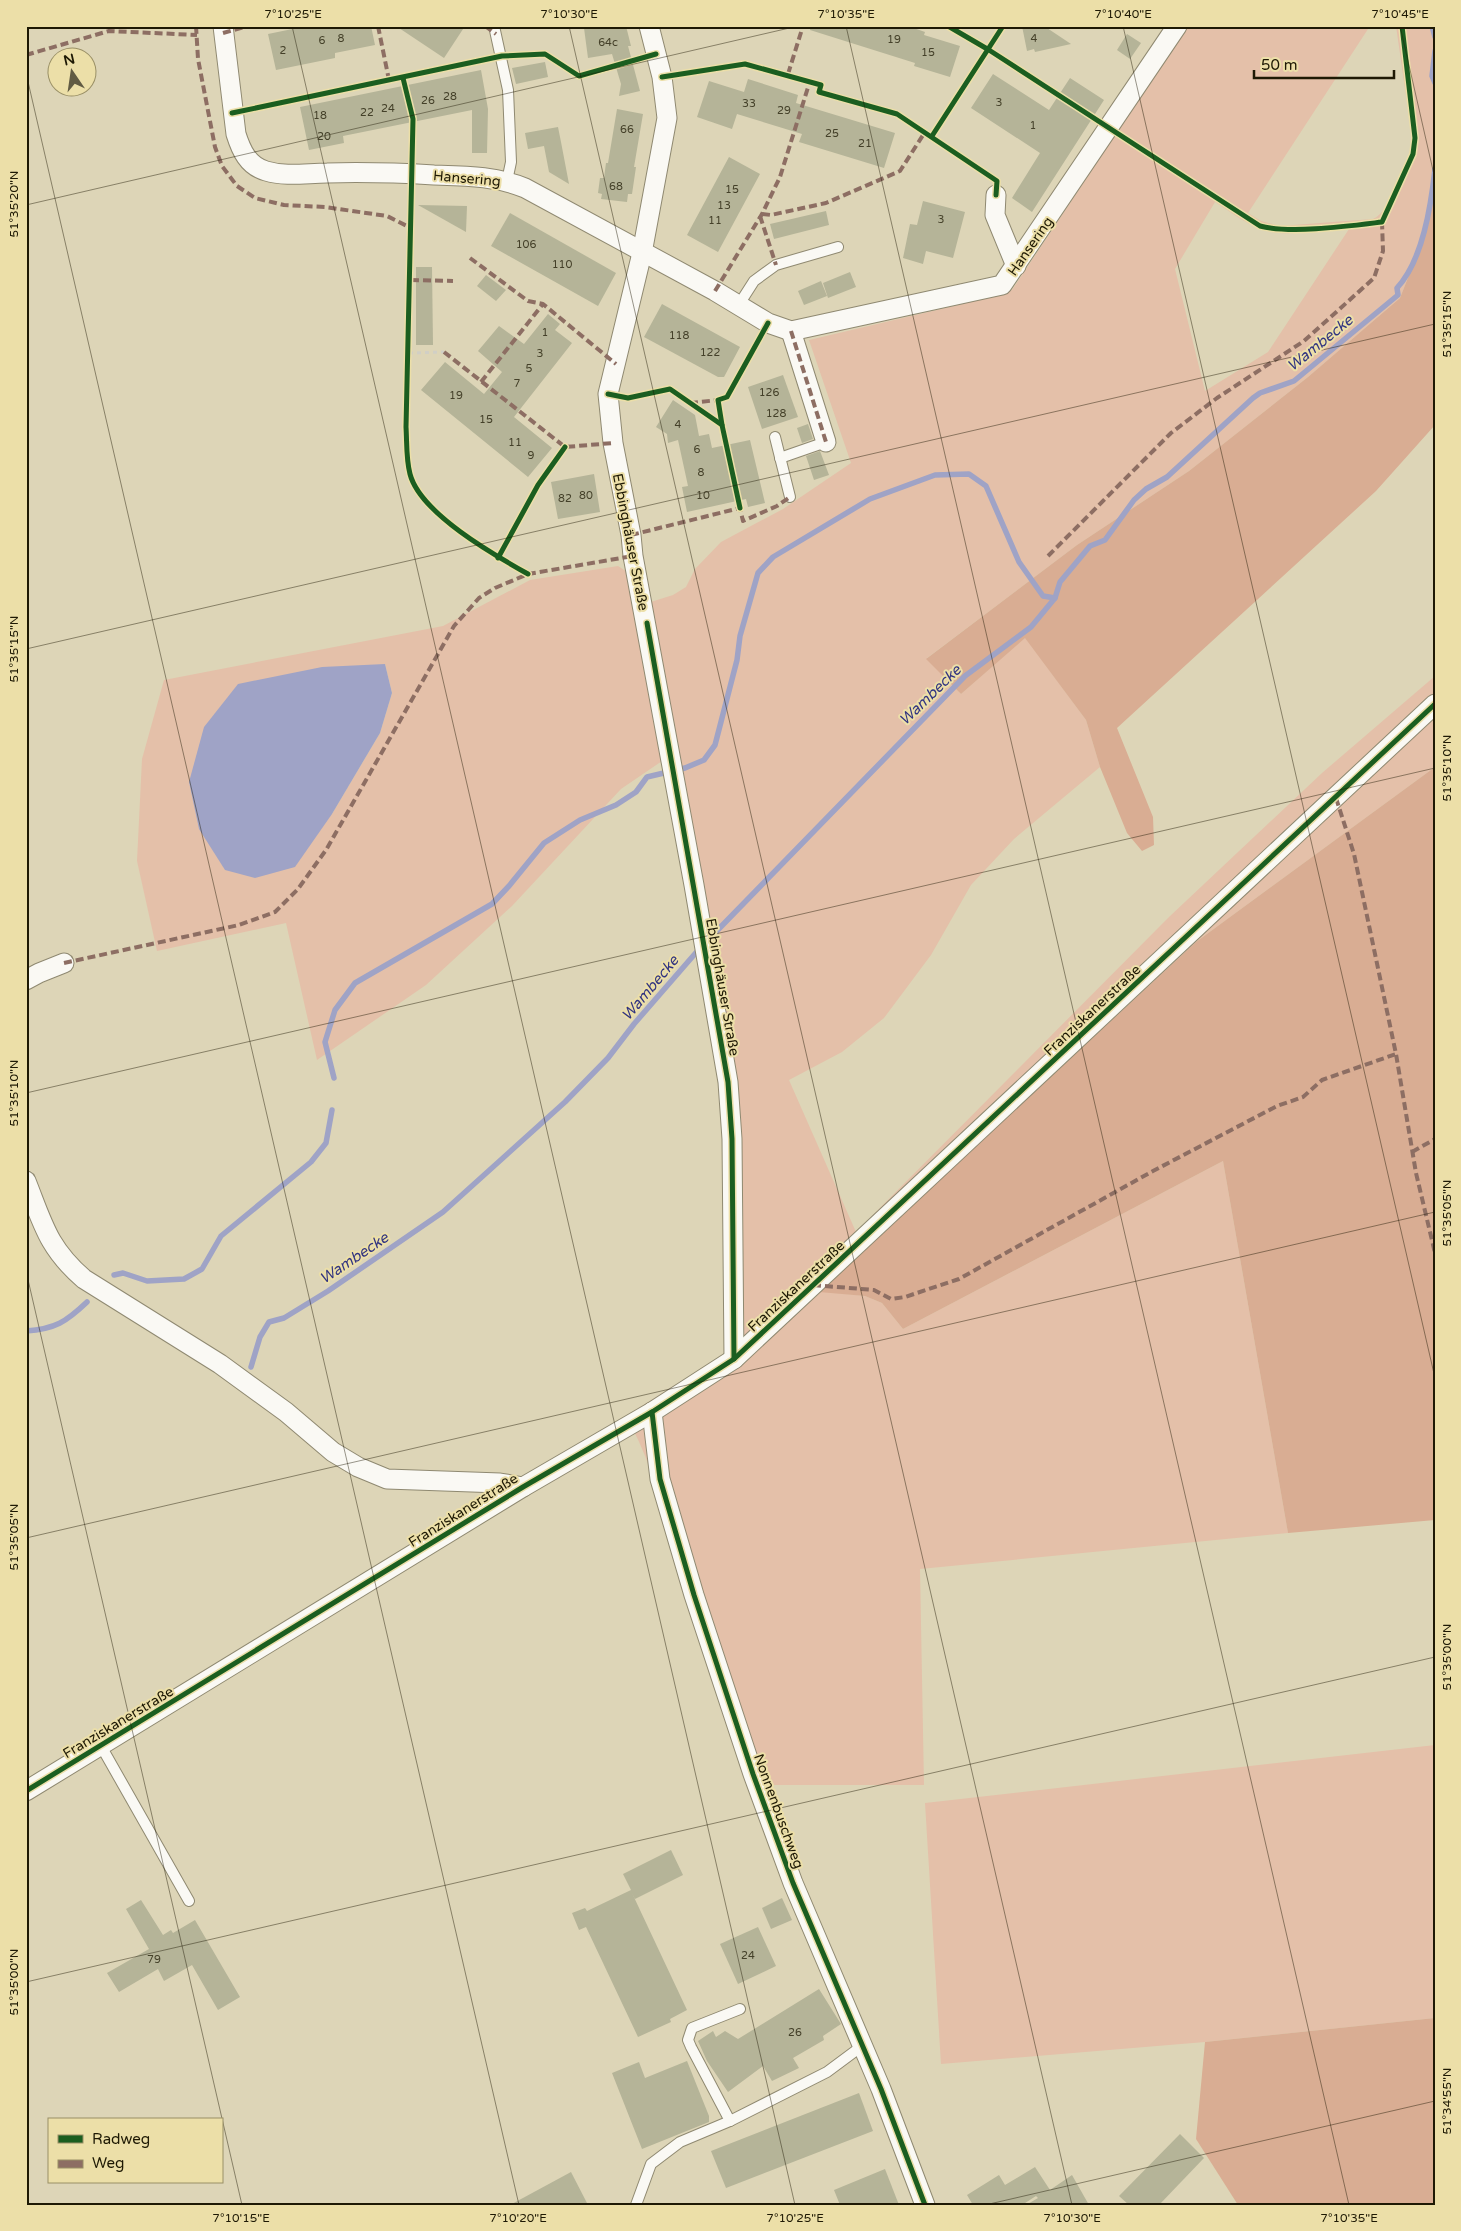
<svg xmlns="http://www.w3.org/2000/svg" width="1461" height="2231" viewBox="0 0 1461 2231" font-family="'Varela Round',sans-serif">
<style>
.green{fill:#e4c0a9;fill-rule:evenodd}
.forest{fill:#d9ad93}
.water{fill:#9fa3c6}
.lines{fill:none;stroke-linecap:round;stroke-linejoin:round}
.stream{stroke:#9fa3c6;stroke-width:5.5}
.building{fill:#b5b498}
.service-casing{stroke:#8f8971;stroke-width:12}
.minor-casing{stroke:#8f8971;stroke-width:21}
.path{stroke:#d1cfc5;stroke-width:3;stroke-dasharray:4 4;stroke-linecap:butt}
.service{stroke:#faf9f4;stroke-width:10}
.minor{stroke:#faf9f4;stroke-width:19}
.quiet{stroke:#8d6e63;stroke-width:4;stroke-dasharray:8 4;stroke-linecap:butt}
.cycleway-casing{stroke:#ecdfa8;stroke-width:8}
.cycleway{stroke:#1b5e20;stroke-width:5}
.ticks{fill:none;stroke:#1e1904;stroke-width:1;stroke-opacity:0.45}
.labels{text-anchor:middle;stroke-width:4;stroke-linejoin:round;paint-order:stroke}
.number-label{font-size:11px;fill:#444029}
.street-label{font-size:14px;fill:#1e1904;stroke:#ecdfa8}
.water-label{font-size:15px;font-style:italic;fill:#313480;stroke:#ecdfa8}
.neatline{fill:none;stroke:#1e1904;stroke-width:2}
.ticks-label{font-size:12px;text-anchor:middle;fill:#1e1904}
</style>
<rect width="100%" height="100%" fill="#ddd5b7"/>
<g class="green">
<path d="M1188,26H1370L1248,213L1261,221L1280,226L1373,219C1391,212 1411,157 1412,137L1396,26H1435V188L1424,237L1400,298L1308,377L1189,471L1077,545L927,658L961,694L1025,637L1086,720L1100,767L1014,839L971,885L931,955L884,1018L842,1052L789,1080L856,1232L1169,917L1322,773L1435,676V767L1196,942L820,1291L865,1296L882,1303L903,1329L1223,1161L1288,1533L920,1569L924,1785H747C721,1715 701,1642 680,1570C665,1518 653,1463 626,1416L726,1353L725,1105L665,759L621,789L512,906L426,985L317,1060L286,923L157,951L137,861L142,759L164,680L443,626L530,580L618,566L629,573L638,606L673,595L686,587L695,569L721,542L783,509L851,463L809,340L958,305L1012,290ZM1215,202C1231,212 1248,226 1267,231C1293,237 1322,229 1349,229L1268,352L1205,391L1175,269ZM385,664L392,693L380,733L332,814Z"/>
<path d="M1435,1745V2018L1205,2042L941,2064L925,1803Z"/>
</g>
<g class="forest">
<path d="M1435,188V425L1376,491L1117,728L1153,817L1154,845L1142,851L1127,833L1100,767L1086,720L1025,638L961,694L926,659L1077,545L1189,471L1308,377L1400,298L1424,237Z"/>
<path d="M1435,767V1520L1288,1533L1223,1161L903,1329L882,1303L865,1296L819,1292L1196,942Z"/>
<path d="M1435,2018V2205H1238L1196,2139L1205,2042Z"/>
</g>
<path class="water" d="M385,664L392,693L380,733L332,814L295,867L255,878L225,870L199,829L189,782L204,727L238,684L322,667Z"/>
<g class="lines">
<g class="stream">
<path d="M1432,26L1435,37"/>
<path d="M1435,51L1432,76L1435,83"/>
<path d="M707,941L965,676L1031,627L1055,598L1060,582L1090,546L1105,540L1134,500L1146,489L1167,477L1253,398L1260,393L1294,381L1398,295L1397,288C1423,260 1431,205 1435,169"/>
<path d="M334,1078L325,1042L335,1010L355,983L492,904L509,886L544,843L580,820L616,805L636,792L647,777L685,768L704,760L715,745L737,660L740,636L758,573L773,557L870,499L935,475L969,474L986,486L1019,562L1043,596L1055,598"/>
<path d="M114,1275L123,1273L147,1281L184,1279L202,1269L221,1236L311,1162L326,1143L332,1110"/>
<path d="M26,1331C55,1329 66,1322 87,1302"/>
<path d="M251,1367L260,1337L269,1322L284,1318L328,1291L443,1212L565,1102L608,1058L634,1024L700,948"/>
</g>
</g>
<g class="building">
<path d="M307,26H371L375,45L335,53V58L276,70L268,34Z"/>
<path d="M396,26H465L444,58Z"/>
<path d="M593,26H626L631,46H628L640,91L619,96L621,84L612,54L588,58L584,28Z"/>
<path d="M811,26H908L925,32L924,35L960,46L950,77L914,66L915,63L810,30Z"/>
<path d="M1022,26H1044L1071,44L1035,52L1034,49L1027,51Z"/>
<path d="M1127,34L1141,43L1130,59L1117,50Z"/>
<path d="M545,62L548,77L516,84L512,68Z"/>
<path d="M481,70L488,109L487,153H472V110L343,136L344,143L309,150L300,107Z"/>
<path d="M993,74L1049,110L1070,78L1104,100L1032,212L1012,198L1040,153L971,108Z"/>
<path d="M748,79L798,95L796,103L895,133L884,168L799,142L802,134L737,114L732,129L697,117L709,81L744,92Z"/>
<path d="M617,109L643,114L634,167H636L632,194H628L627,202L601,199L602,194L598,193L600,178H604L606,163H608Z"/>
<path d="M558,127L561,142L569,184L549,172L544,146L528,149L525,133Z"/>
<path d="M729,157L760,174L718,252L687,235Z"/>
<path d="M923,201L965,212L953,258L926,251L923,264L903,258L910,224L917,225Z"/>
<path d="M418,205L467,206L466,232Z"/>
<path d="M826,211L829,225L774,239L770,224Z"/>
<path d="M510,213L616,273L598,306L491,246Z"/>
<path d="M416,267H432L433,345H416Z"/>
<path d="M850,272L856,287L828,298L823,283Z"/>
<path d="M486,275L506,290L496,301L477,286Z"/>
<path d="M821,281L827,296L804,305L798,291Z"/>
<path d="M662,304L740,347L724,377H718L644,337Z"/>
<path d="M548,314L560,324L555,330L572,343L514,417L552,448L528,477L421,390L445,362L484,394L502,372L478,351L499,326L524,344Z"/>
<path d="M783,375L798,417L762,429L748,387Z"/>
<path d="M673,400L695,415L699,436L709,434L712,448L750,440L765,503L748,507L746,499L687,512L682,487L688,486L678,440L668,443L667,434L656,427Z"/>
<path d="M808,424L813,439L802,443L797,428Z"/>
<path d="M820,451L829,475L814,480L806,456Z"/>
<path d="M594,474L600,512L558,519L551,482Z"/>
<path d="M671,1850L683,1875L635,1899L632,1893L687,2010L670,2019L671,2022L638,2037L586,1927L579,1930L572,1913L585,1908L587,1911L631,1890L623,1874Z"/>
<path d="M782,1898L792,1920L771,1929L762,1908Z"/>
<path d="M141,1900L163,1935L171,1930L173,1933L195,1920L240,1997L218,2010L192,1965L164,1981L158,1969L119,1992L107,1973L149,1949L126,1909Z"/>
<path d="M758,1927L776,1966L738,1984L720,1944Z"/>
<path d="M819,1989L841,2024L823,2036L824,2040L793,2058L799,2068L772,2081L763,2066L728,2092L707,2061L698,2041L713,2031L716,2037L725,2031L738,2039Z"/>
<path d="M687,2061L709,2116V2122L642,2149L612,2073L639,2062L645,2078Z"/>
<path d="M859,2093L873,2131L726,2188L711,2151Z"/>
<path d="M1180,2134L1204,2158L1159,2205H1129L1119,2196Z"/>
<path d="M1035,2167L1050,2190L1072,2175L1089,2205H1026L1038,2198L1036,2196L1022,2205H973L967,2195L999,2175L1005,2185Z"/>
<path d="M885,2169L899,2205H840L834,2190Z"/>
<path d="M571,2172L588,2205H510Z"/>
</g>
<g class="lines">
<defs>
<g id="service">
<path d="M494,26L508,90L511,162L507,181"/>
<path d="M738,306L754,281L776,265L838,247"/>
<path d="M775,437L790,497"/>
<path d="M780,458L826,442"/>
<path d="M101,1746L189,1901"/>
<path d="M730,2121L691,2047L688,2040L692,2028L740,2009"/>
<path d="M636,2205L651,2164L680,2142L730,2121L827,2072L862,2046"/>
</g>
<g id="minor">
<path d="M223,26L236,134C241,150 248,166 266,171C286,177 307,173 327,173C363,172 399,173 434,175C466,176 496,176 525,188L715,291L768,323L791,331L1002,285L1177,26"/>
<path d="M649,26L662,77L667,118L642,253L608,394L613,443L631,535L633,556L694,885L728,1082L732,1139L734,1359"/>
<path d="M996,195L995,215L1016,266"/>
<path d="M791,331L826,442"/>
<path d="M26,980L39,973L64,963"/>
<path d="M26,1181C43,1224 48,1248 84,1279L220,1364L286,1412L333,1452L358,1467L387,1479L500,1483L523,1487"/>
<path d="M652,1412L660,1479L694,1595L753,1774L793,1883L881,2089L925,2205"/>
<path d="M26,1791L523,1487L652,1412L734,1359L1435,704"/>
</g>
</defs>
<use href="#service" class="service-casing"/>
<use href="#minor" class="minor-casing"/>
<path class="path" d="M409,353L444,352"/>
<use href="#service" class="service"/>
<use href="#minor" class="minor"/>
<g class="quiet">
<path d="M196,26L198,59L215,147L222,166L237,186L255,198L284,205L325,207L387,216L411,228"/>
<path d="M378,26L389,80"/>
<path d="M485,26L496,34"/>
<path d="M223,33L248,26"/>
<path d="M26,55L109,31L197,35"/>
<path d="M788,74L803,26"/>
<path d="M762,214L771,215L826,203L900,171L925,132"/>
<path d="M760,216L776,265"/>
<path d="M470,258L528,301L543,304L616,364"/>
<path d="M411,280L453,281"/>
<path d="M715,291L762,214L780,177L810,81"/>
<path d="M791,331L826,442"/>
<path d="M444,352L565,447L613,443"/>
<path d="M481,382L543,304"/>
<path d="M690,403L718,400"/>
<path d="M739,504L743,521L777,506L790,497"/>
<path d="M631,535L740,508"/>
<path d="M1048,556L1171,433L1217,398L1304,341L1374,278L1383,251L1382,222"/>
<path d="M1336,798L1354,854L1396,1054L1416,1173L1435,1253"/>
<path d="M64,963L239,925L275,912L298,889L326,850L454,626L479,598L495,588L528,574L633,556"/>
<path d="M1412,1152L1435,1139"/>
<path d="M813,1285L874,1290L891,1299L905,1297L959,1279L1153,1171L1277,1106L1303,1097L1322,1080L1396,1054"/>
</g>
<defs>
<g id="cycleway">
<path d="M948,26L989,50L1260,226C1291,234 1349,226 1382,222L1413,154L1415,138L1402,26"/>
<path d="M662,77L745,64L821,85L819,92L897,114L997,181L996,195"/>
<path d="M403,78L413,119L406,427C407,443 406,459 410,474C420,513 494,555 528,574"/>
<path d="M232,113L502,56L545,54L579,76L656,54"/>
<path d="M932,136L1003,26"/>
<path d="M608,394L628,398L670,389L722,425L740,508"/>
<path d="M722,425L718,400L727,397L768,323"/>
<path d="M498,558L538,485L565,447"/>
<path d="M647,623L728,1082L732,1139L734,1359"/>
<path d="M652,1412L660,1479L694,1595L753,1774L793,1883L881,2089L925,2205"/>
<path d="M26,1791L523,1487L652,1412L734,1359L1435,704"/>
</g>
</defs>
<use href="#cycleway" class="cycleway-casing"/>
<use href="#cycleway" class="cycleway"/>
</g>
<path class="ticks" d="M292,26L795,2205M569,26L1072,2205M846,26L1349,2205M1123,26L1435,1378M1400,26L1435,179M26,73L519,2205M26,205L798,26M26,649L1435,324M26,1093L1435,768M26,1271L242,2205M26,1538L1435,1212M26,1982L1435,1657M985,2205L1435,2101"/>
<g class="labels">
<g class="number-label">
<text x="341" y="42">8</text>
<text x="1034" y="42">4</text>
<text x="894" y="43">19</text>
<text x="322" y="44">6</text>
<text x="608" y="46">64c</text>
<text x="283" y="54">2</text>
<text x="928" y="56">15</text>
<text x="450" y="100">28</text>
<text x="428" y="104">26</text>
<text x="999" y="106">3</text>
<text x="749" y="107">33</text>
<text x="388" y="112">24</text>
<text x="784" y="114">29</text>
<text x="367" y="116">22</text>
<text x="320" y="119">18</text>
<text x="1033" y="129">1</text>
<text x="627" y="133">66</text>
<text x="832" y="137">25</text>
<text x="324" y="140">20</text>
<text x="865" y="147">21</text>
<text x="616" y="190">68</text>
<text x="732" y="193">15</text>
<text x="724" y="209">13</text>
<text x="941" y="223">3</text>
<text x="715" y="224">11</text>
<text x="526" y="248">106</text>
<text x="562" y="268">110</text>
<text x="545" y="336">1</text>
<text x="679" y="339">118</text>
<text x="710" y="356">122</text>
<text x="540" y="357">3</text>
<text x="529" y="372">5</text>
<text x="517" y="387">7</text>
<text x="769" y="396">126</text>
<text x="456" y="399">19</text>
<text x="776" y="417">128</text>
<text x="486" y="423">15</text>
<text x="678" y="428">4</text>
<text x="515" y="446">11</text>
<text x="697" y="453">6</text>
<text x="531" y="459">9</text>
<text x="701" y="476">8</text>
<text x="586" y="499">80</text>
<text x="703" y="499">10</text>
<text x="565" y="502">82</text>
<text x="748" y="1959">24</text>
<text x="154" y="1963">79</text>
<text x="795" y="2036">26</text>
</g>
<g class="street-label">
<text transform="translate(467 178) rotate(5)" y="5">Hansering</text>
<text transform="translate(1030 246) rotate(-55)" y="5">Hansering</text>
<text transform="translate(631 542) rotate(79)" y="5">Ebbinghäuser Straße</text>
<text transform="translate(723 987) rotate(80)" y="5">Ebbinghäuser Straße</text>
<text transform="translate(1092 1010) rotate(-43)" y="5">Franziskanerstraße</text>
<text transform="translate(796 1286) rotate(-43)" y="5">Franziskanerstraße</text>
<text transform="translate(463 1510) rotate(-32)" y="5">Franziskanerstraße</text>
<text transform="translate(118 1722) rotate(-31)" y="5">Franziskanerstraße</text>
<text transform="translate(779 1811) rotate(70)" y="5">Nonnenbuschweg</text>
</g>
<g class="water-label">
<text transform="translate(1320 343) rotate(-39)" y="5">Wambecke</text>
<text transform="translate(930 695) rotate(-44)" y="5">Wambecke</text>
<text transform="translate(650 988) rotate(-50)" y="5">Wambecke</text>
<text transform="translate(354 1258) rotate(-34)" y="5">Wambecke</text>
</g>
</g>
<rect width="1461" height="2231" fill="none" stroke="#ecdfa8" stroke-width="55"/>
<rect x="48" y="2118" width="175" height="65" fill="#ecdfa8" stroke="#9a9066"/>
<rect x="58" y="2135" width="25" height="8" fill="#1b5e20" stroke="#9a9066"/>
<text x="92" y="2144" font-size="15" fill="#1e1904">Radweg</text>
<rect x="58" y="2160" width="25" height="8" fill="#8d6e63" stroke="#9a9066"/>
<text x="92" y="2168" font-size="15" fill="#1e1904">Weg</text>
<g transform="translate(72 72) rotate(347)"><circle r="24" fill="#ecdfa8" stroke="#9a9066"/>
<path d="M0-4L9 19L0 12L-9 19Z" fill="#615b43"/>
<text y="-8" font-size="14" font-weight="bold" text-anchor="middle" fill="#1e1904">N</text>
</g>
<path d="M1254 70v8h140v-8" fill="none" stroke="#1e1904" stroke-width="2.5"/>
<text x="1261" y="70" font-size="15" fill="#1e1904" stroke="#ecdfa8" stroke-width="4" paint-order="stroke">50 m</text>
<rect x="28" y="28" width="1406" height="2176" class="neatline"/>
<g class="ticks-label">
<text x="293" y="18">7°10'25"E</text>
<text x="569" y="18">7°10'30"E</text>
<text x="846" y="18">7°10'35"E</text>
<text x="1123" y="18">7°10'40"E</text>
<text x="1400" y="18">7°10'45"E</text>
<text transform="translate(14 204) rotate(-90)" y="4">51°35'20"N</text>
<text transform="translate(1447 324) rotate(-90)" y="4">51°35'15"N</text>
<text transform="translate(14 649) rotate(-90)" y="4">51°35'15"N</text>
<text transform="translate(1447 768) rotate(-90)" y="4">51°35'10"N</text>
<text transform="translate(14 1093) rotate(-90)" y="4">51°35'10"N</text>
<text transform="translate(1447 1213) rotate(-90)" y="4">51°35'05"N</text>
<text transform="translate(14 1537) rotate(-90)" y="4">51°35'05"N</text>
<text transform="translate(1447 1657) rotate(-90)" y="4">51°35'00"N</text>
<text transform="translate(14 1982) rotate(-90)" y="4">51°35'00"N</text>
<text transform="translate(1447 2101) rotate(-90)" y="4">51°34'55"N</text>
<text x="241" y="2222">7°10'15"E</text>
<text x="518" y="2222">7°10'20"E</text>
<text x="795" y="2222">7°10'25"E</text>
<text x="1072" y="2222">7°10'30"E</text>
<text x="1349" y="2222">7°10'35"E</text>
</g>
</svg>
